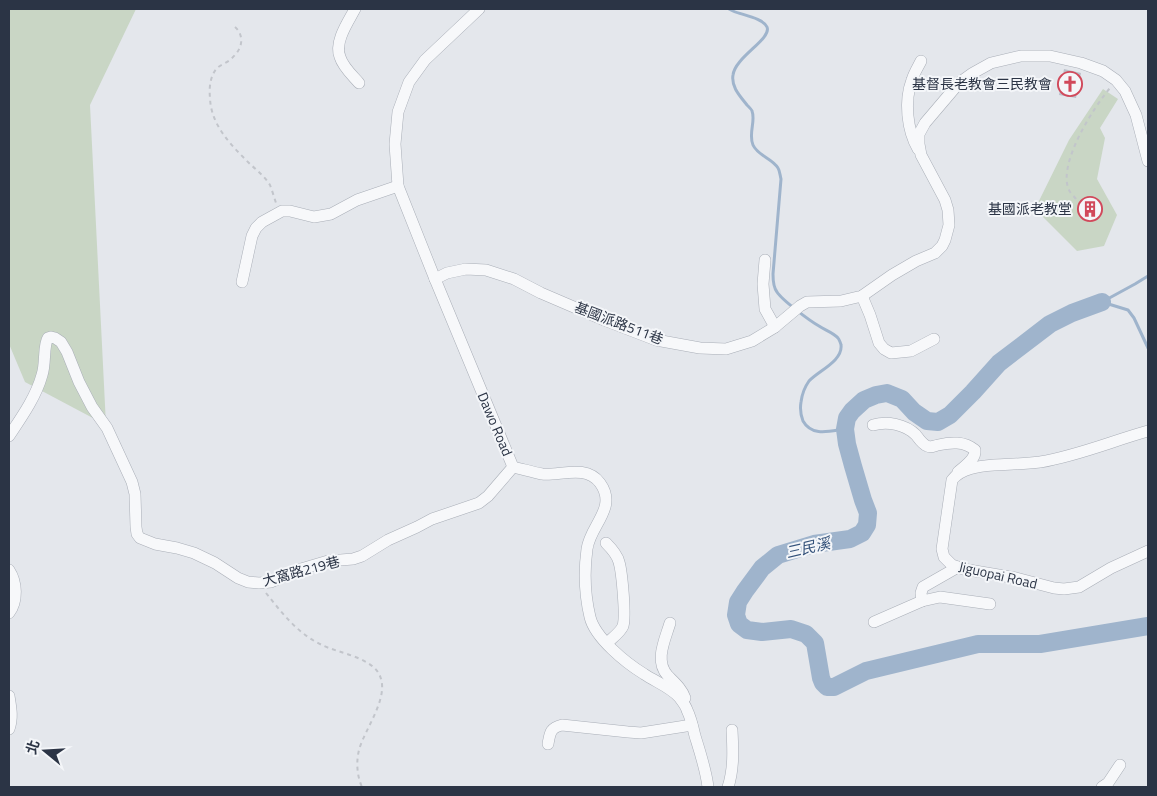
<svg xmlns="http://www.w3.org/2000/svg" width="1157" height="796" viewBox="0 0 1157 796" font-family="'Titillium Web','Noto Sans TC',sans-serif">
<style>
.green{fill:#c9d6c5}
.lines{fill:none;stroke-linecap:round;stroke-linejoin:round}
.stream{stroke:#9fb4cc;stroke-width:3}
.river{stroke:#9fb4cc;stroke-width:18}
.building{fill:#bbc0ca}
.minor-casing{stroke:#a9aeb7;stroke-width:12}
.path{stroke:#c2c5cb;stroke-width:2;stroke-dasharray:4 4;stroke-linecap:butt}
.minor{stroke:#f7f8fa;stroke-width:11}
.labels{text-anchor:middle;stroke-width:4;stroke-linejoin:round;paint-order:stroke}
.poi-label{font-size:14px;fill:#2b3445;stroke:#f4f6f9;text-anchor:end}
.street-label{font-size:14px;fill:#2b3445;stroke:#f4f6f9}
.water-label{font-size:15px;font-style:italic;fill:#34527a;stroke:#f4f6f9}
</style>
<rect width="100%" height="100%" fill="#e4e7ec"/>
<g class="green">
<path d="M9,9H136L90,105L106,425L25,382L9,344Z"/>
<path d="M1103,89L1118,99L1100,128L1105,138L1097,179L1117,215L1104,246L1077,251L1035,209L1069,140Z"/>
</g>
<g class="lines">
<g class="stream">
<path d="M729,9L733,11C742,15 763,18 767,27C772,39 735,57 733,75C731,87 740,96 747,105C747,105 752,110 752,111C756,121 748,134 753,145C758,156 772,158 778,168C780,171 780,176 781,179L773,274C773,280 773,287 777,292C782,300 810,321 819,326C825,330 834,333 838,338C839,339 841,344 841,345C843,361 818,371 809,381C804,388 802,394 801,402C800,408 801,416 803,421C812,437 830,431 845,429"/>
<path d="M1102,302L1128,310L1134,318L1148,348"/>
<path d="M1102,302L1135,284L1148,276"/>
</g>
<path class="river" d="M1102,302L1072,313L1050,324L999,363L973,392L950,415L938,422L927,421L914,412L902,399L887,393L876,395L864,400L852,411L847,418L845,429L847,444L853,466L863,500L868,513L867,525L862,533L850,539L814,544L778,555L762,568L745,591L738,602L736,615L739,624L747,630L762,632L791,629L806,634L815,643L821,678L823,683L827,687H834L866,671L978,644H1040L1148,626"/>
</g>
<g class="building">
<path d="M1064,69L1081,73L1076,98L1059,95Z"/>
<path d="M1086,199L1100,211L1094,219L1079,207Z"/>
</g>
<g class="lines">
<defs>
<g id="minor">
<path d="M355,9C348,22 334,42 340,57C343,67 352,75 359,83"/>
<path d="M479,9L425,60L409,82L398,112L395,144L398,186L435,279L513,467C522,469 532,472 542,474C560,476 586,464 600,483C618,508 590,525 587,549C584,571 585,596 590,617C595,638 626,663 644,674C656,682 670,687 679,697C682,701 686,706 687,710C691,718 693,727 695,736C700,752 706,770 708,787"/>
<path d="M918,149C907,130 904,101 912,80C914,73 918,67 921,61"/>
<path d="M765,260L763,284L765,309L775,327"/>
<path d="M435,279L447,273L466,269L486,270L514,279L541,293L604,320L656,340L700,348L726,349L752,341L775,327L800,306L807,302L841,301L862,296L892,275L916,261L935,253L942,246L945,240L949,225L948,210L945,200L921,155L919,144V134L925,123L959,83L973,73L991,63L1021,56H1050L1081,63L1103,71L1116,80L1125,91L1136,115L1148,161"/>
<path d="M242,282L252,236L256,228L262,222L282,211H290L314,217L331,214L357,200L398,186"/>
<path d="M862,296L870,315L879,343L884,349L891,353L911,351L934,339"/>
<path d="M873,425C887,421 905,424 916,435C919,439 922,444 927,446C931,448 934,446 938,445C951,442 964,441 975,450C976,460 964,466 958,472"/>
<path d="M1148,431C1112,441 1077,456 1040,462C1025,464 1009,464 994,465C980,466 961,468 952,480L942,549L944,557L952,565L963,569L1016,578L1054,588L1064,589L1079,587L1111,568L1148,551"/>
<path d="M9,436C21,418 36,397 42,375C46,364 43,345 48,338L51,337L55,338L61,342L67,352L79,382L92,407L107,428L132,482L135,494L136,527L137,534L140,538L155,544L177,548L194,553L215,563L238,578L248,582L259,583L271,582L301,569L328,561L353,559L362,556L388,540L417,527L432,519L479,503L488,496L513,467"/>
<path d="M606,543C611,548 617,554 619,562C622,572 626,616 623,626C620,633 612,638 607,643"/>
<path d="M9,570C17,582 18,601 9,613"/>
<path d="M922,601L940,597L990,604"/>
<path d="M874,622L922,601L921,593L923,587L958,567"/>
<path d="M670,623C665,640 654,661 668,676C675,683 682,689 685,698"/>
<path d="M9,696C11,708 13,718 9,729"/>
<path d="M548,744C550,733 550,728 562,725L628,732L641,733L692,725"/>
<path d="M728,787C734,769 733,749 732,730"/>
<path d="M1102,787L1108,783L1120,765"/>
</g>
</defs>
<use href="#minor" class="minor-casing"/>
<g class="path">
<path d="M235,27C245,36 242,49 233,57C229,62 222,64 217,68C210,76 209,88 210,98C211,126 232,146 251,165C258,171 265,177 270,185C272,190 274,197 276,203"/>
<path d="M1076,199C1074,196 1070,193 1069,190C1057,164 1094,107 1110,88"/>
<path d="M266,593C282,613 298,634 322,645C338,653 370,657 379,674C391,696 365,728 359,750C356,762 357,776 362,787"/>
</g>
<use href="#minor" class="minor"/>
</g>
<defs>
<symbol id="church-ring" viewBox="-11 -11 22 22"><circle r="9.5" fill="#f4f6f9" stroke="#d1495b" stroke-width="1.5"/><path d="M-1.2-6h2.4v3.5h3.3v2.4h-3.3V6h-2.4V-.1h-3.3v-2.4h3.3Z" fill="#d1495b"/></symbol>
<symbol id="building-ring" viewBox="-11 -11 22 22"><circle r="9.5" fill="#f4f6f9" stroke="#d1495b" stroke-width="1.5"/><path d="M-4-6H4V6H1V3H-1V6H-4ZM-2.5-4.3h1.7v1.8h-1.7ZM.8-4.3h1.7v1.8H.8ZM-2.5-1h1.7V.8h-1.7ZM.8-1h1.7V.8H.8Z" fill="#d1495b"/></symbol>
</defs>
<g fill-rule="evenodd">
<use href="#church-ring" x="1056" y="70" width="28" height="28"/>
<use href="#building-ring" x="1076" y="195" width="28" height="28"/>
</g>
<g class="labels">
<g class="poi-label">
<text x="1052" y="89">基督長老教會三民教會</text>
<text x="1072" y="214">基國派老教堂</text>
</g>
<g class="street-label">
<text transform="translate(619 323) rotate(21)" y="5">基國派路511巷</text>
<text transform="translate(495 424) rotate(67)" y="5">Dawo Road</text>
<text transform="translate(301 571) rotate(-15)" y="5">大窩路219巷</text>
<text transform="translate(998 575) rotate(13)" y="5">Jiguopai Road</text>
</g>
<g class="water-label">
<text transform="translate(808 548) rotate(-13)" y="5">三民溪</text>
</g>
</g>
<rect width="1157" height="796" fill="none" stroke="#2b3445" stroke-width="20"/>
<g transform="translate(45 751) rotate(288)" stroke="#f4f6f9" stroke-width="4" paint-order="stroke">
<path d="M0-4L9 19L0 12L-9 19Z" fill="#2b3445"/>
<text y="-8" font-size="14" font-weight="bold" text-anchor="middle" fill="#2b3445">北</text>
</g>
</svg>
